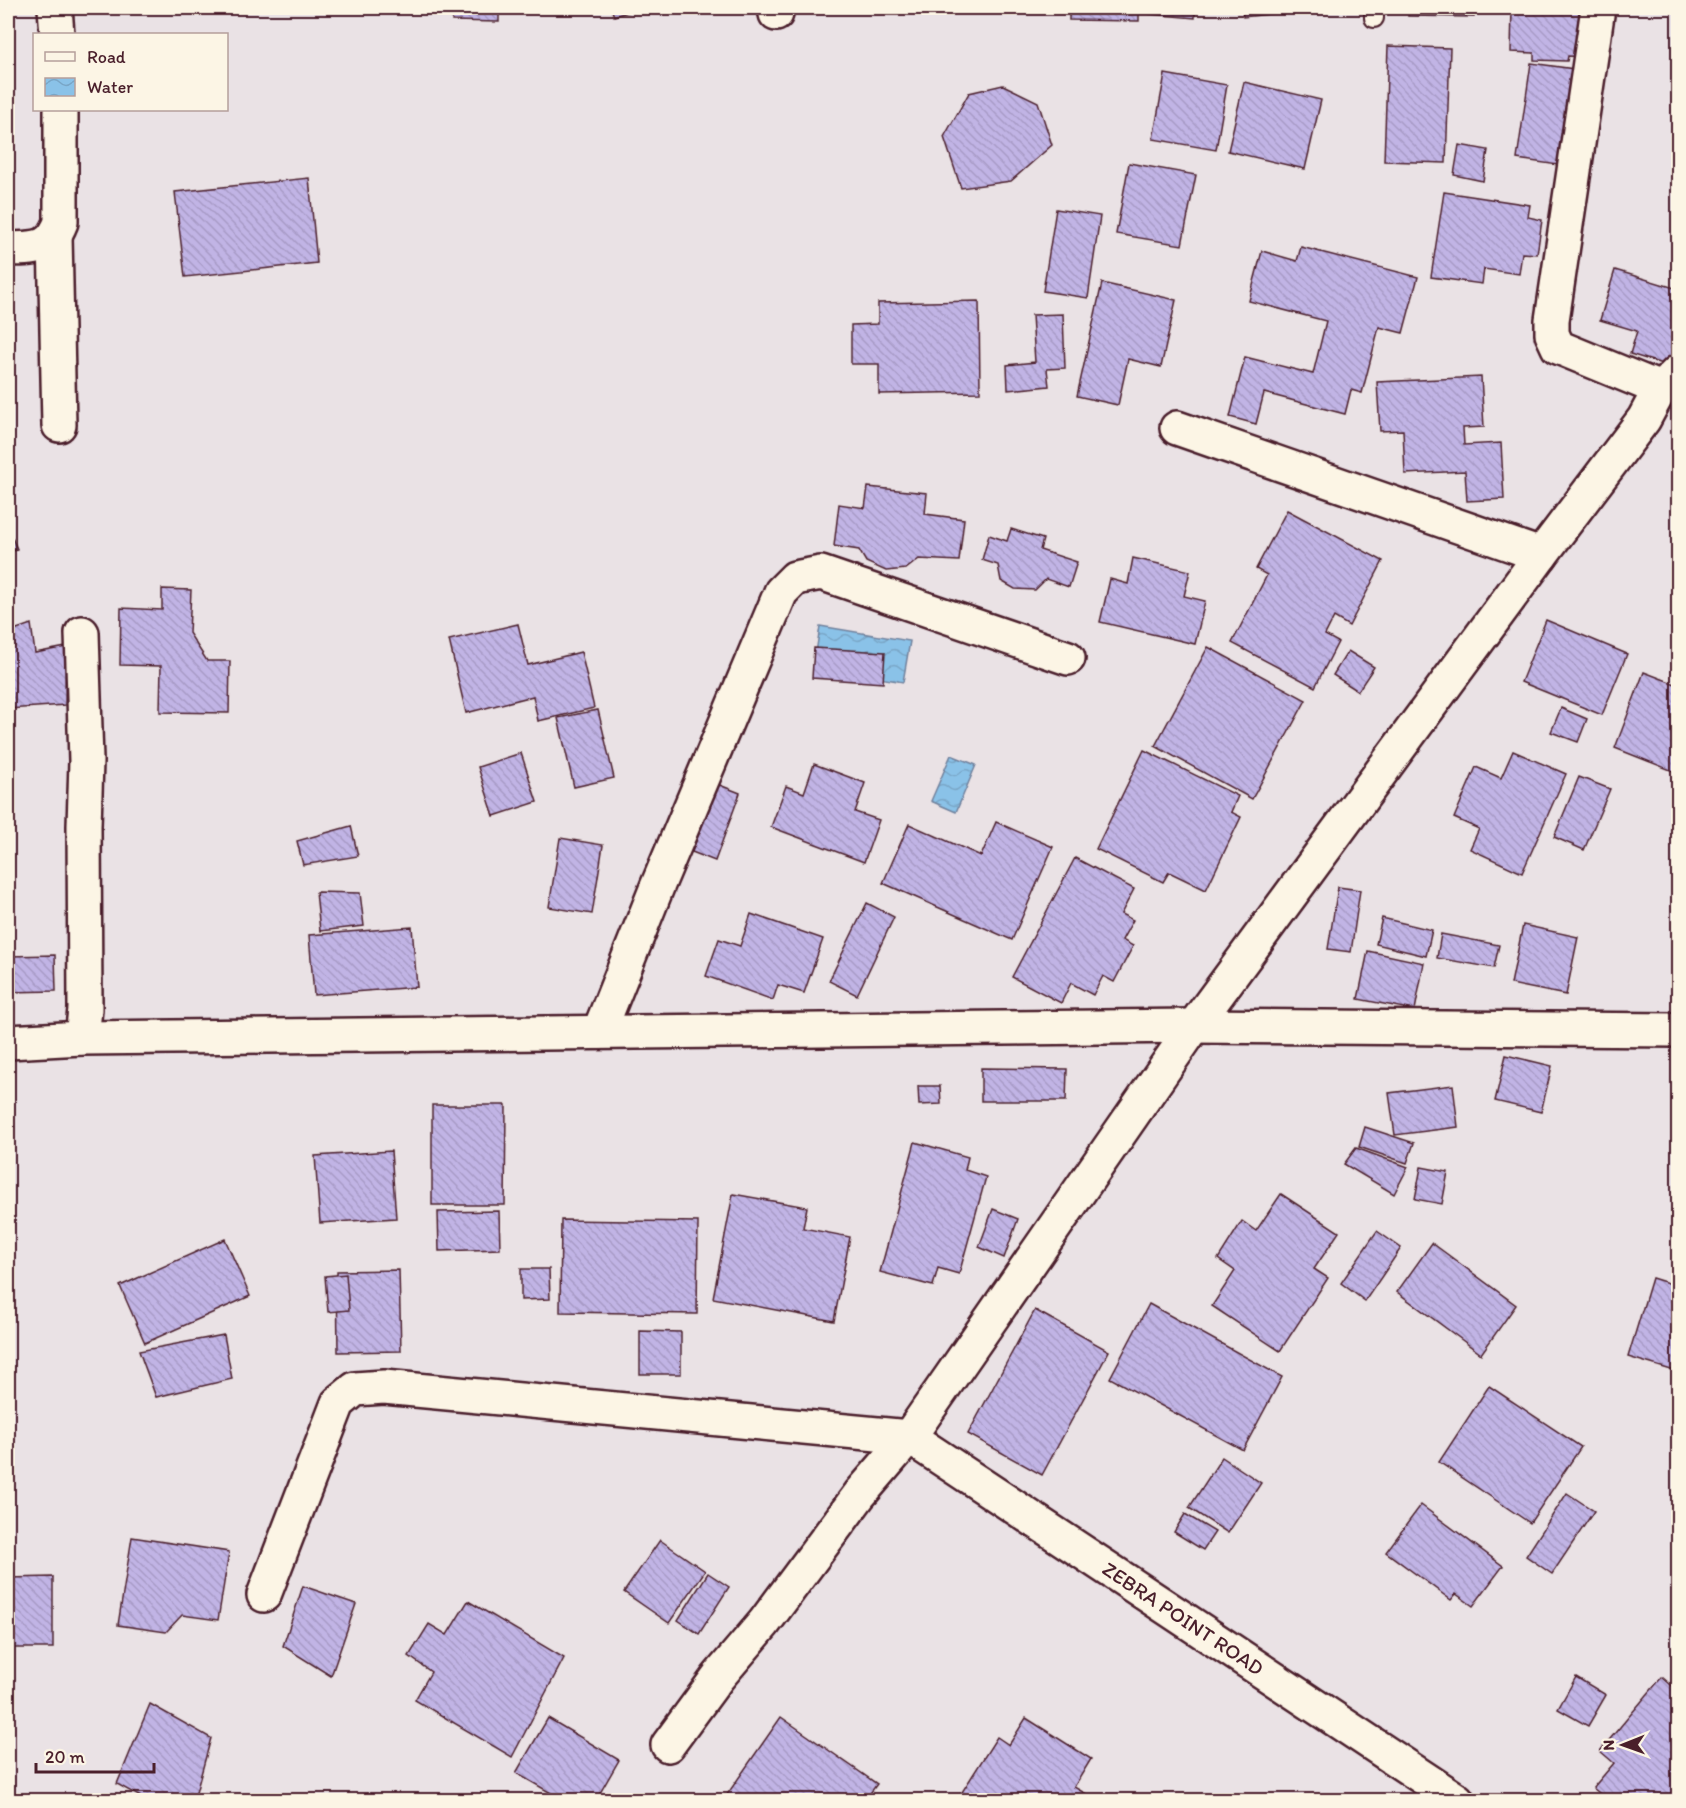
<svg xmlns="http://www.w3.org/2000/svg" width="1686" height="1808" viewBox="0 0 1686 1808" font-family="Itim,sans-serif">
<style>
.water{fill:url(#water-waves);stroke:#70819c;stroke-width:1.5}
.building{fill:url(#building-back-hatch);stroke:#4a1f2b;stroke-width:1.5}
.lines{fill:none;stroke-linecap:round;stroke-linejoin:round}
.service-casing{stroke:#4a1f2b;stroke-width:22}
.minor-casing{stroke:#4a1f2b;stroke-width:38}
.service{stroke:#fcf5e5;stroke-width:18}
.minor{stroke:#fcf5e5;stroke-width:33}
.labels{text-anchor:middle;stroke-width:4.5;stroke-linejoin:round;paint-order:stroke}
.street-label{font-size:21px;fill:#4a1f2b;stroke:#fcf5e5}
</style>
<defs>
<pattern id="water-waves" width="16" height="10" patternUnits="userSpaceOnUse" patternTransform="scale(1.5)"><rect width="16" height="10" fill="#8ac2e8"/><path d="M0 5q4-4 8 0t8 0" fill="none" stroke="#79a6c7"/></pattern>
<pattern id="building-back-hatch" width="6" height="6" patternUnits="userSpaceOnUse" patternTransform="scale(1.5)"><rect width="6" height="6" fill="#c1b4e5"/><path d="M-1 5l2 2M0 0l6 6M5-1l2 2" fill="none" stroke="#a79ac5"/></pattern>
</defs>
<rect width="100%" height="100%" fill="#eae2e5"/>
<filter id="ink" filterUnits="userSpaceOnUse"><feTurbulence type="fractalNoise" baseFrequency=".0167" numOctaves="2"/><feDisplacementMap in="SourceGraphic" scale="12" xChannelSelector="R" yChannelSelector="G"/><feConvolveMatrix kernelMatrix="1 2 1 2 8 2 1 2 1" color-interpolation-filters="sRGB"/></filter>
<g filter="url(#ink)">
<g class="water">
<path d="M820,626L910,641L903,682L814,667Z"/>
<path d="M951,755L976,765L956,812L931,801Z"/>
</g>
<g class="building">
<path d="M128,8H175V10L128,11Z"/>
<path d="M453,8H499V22L452,21Z"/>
<path d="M611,8H641L614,16Z"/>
<path d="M1069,8H1139V21L1069,20Z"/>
<path d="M1150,8H1195V18L1150,14Z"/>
<path d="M1242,8H1296V11L1243,17Z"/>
<path d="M1409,8H1474V17L1408,16Z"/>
<path d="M1512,8H1591L1587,57L1568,56L1567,61L1534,60V53L1511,52Z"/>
<path d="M1388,46L1450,48L1446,163L1384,161Z"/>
<path d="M1531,63L1574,69L1558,165L1517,159Z"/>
<path d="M1165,74L1227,85L1216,150L1153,139Z"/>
<path d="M1244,82L1321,100L1305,169L1228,151Z"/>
<path d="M1003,85L1038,102L1052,145L1011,181L961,188L944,137L969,93Z"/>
<path d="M1459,145L1488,150L1483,181L1454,175Z"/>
<path d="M1129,163L1196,175L1182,245L1116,234Z"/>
<path d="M309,178L317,263L185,277L175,192Z"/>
<path d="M1444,192L1530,205L1528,217L1542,220L1537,254L1522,253L1519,274L1484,269L1482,284L1431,277Z"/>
<path d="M1056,209L1100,216L1088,298L1043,291Z"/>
<path d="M1301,247L1418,277L1403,333L1379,327L1362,393L1351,390L1345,414L1264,393L1256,424L1230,417L1245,357L1313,374L1326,321L1249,301L1262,251L1297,261Z"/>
<path d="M1615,270L1678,289V335L1669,366L1630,354L1637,331L1600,320Z"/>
<path d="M1102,283L1176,300L1161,367L1128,359L1118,405L1077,396Z"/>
<path d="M979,301L980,392L879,394V364H851V325L878,324V303Z"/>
<path d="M1063,314L1065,368L1047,369L1049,386L1008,390L1007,365L1035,362L1032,315Z"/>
<path d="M1481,377L1484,427L1463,428L1464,445L1501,443L1504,499L1467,501L1465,471L1405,474L1403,430L1380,431L1377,382Z"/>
<path d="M868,487L927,493L925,514L964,519L959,561L919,559L906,569L886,571L866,562L859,550L834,546L839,504L865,508Z"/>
<path d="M1287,510L1383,561L1349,626L1334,617L1325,635L1338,642L1315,687L1232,643L1267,575L1256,569Z"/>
<path d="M8,529L17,549L8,554Z"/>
<path d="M1011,529L1043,539L1040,550L1077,562L1069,587L1046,579L1035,590L1015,589L1001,581L998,565L982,560L989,535L1007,541Z"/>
<path d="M1133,558L1190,571L1184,596L1205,601L1195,644L1100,622L1110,579L1128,584Z"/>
<path d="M162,589L191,590L189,633L207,661H230L229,713L160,712L161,666L120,665L121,608L162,610Z"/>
<path d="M1546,620L1627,654L1602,715L1521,682Z"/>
<path d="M31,624L35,653L66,647L65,705L8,709V632Z"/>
<path d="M518,624L528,665L581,652L594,708L538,721L533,696L466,713L449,640Z"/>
<path d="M1208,647L1306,700L1252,799L1155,746Z"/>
<path d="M814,648L885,652L883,683L812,678Z"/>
<path d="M1348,651L1374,667L1358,691L1333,675Z"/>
<path d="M1644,672L1678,685V773L1615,748Z"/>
<path d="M1561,708L1587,719L1578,742L1551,732Z"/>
<path d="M598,710L614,778L574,787L558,718Z"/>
<path d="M1144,750L1238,796L1231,812L1241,817L1206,890L1169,872L1163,882L1096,849Z"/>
<path d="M1513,751L1566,774L1522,873L1470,849L1479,829L1454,818L1476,767L1501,778Z"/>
<path d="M521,753L537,802L494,816L478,767Z"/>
<path d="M814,764L865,783L855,812L879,820L864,862L771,827L786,786L804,793Z"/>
<path d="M1579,777L1610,789L1584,850L1554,837Z"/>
<path d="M717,784L740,793L715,861L692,852Z"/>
<path d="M996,822L1053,847L1012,940L883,883L909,824L981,856Z"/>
<path d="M351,826L358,856L303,865L297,841Z"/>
<path d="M560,838L603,845L592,914L549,907Z"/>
<path d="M1075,858L1134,889L1121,914L1133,920L1122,940L1133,946L1114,982L1103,976L1093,995L1071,983L1061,1003L1012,977Z"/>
<path d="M1338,887L1360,890L1351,952L1328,949Z"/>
<path d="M316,892L360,893L364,926L320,931Z"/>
<path d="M867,903L894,917L857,995L829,981Z"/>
<path d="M751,914L823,939L804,993L778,985L773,1000L706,976L719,939L740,946Z"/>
<path d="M1382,918L1432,930L1426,956L1376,944Z"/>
<path d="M1523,925L1578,937L1566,995L1511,984Z"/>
<path d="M412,927L417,987L314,995L309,935Z"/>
<path d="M1441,934L1499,945L1494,968L1437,958Z"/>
<path d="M1368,951L1424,963L1415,1010L1358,999Z"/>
<path d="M55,955L56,991L8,992V956Z"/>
<path d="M1506,1055L1552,1066L1541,1112L1495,1101Z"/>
<path d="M981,1068L1067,1069L1066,1101H981Z"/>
<path d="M1453,1085L1458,1127L1395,1135L1389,1093Z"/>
<path d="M918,1086H940L941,1104L919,1105Z"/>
<path d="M432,1105H506L505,1205H432Z"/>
<path d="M1365,1127L1414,1143L1407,1163L1359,1147Z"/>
<path d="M915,1142L968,1157L965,1170L986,1177L959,1274L938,1268L933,1286L880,1272Z"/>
<path d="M1356,1148L1408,1167L1394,1194L1344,1164Z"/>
<path d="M391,1151L396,1218L320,1223L315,1156Z"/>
<path d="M1421,1167L1448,1172L1442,1204L1415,1199Z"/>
<path d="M733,1194L807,1207L803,1228L850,1237L834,1321L713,1298Z"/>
<path d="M1281,1194L1339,1232L1314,1269L1328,1278L1280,1351L1212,1306L1235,1271L1218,1259L1242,1221L1256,1231Z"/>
<path d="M993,1209L1018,1219L1004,1258L979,1247Z"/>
<path d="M499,1211L500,1249L439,1251L438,1212Z"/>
<path d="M561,1220L698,1222L697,1314L560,1312Z"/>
<path d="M1377,1231L1401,1248L1365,1301L1341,1283Z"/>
<path d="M225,1239L250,1296L145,1343L120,1286Z"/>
<path d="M1432,1243L1516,1305L1481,1354L1397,1292Z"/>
<path d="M521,1269H549L550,1299L521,1300Z"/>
<path d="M399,1270L401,1351L338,1352L337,1271Z"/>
<path d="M346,1274L349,1310L328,1312L325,1276Z"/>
<path d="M1652,1278L1678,1286V1372L1628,1357Z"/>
<path d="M1149,1304L1282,1377L1243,1450L1110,1378Z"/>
<path d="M1035,1310L1109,1351L1042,1475L968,1434Z"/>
<path d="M640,1331L681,1332V1374H640Z"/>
<path d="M224,1335L232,1379L156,1397L139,1351Z"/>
<path d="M1489,1386L1581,1447L1530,1523L1439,1462Z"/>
<path d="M1222,1457L1261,1483L1228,1533L1189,1508Z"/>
<path d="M1567,1493L1594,1511L1552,1574L1526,1556Z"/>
<path d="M1421,1505L1503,1566L1473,1606L1456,1594L1451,1600L1386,1552Z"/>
<path d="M1185,1514L1215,1532L1203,1550L1174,1532Z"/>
<path d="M132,1537L229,1552L218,1620L182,1615L166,1632L118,1625Z"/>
<path d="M660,1540L705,1571L669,1623L624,1592Z"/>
<path d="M708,1573L729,1587L699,1634L678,1620Z"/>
<path d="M53,1577V1648H8V1578Z"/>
<path d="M303,1586L356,1604L331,1676L283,1646Z"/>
<path d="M468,1601L564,1658L512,1757L415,1700L431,1672L409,1656L429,1624L447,1635Z"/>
<path d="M1576,1677L1606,1695L1588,1726L1558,1709Z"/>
<path d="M1662,1677L1678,1691V1800H1601L1604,1797L1593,1788L1614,1763L1600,1751Z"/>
<path d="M150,1704L211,1738L194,1800H146L117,1784Z"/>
<path d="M781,1717L877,1784L865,1800H727L724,1799Z"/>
<path d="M548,1718L619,1760L596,1800H563L516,1773Z"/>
<path d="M1026,1718L1091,1759L1074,1787L1097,1800H957L997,1737L1009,1745Z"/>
</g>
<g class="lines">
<defs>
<path id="service" d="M1374,18V8"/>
<g id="minor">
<path d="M55,8L57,34"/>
<path d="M775,8L776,14"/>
<path d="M55,236L59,425"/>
<path d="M8,249C35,248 50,251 61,222V110"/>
<path d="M1659,391L1678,372"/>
<path d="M1177,428L1541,555"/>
<path d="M82,633L86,761L84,826L85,1009L82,1038"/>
<path d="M599,1032L657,887L781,592L795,578L821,573L1068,658"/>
<path d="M8,1042L82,1038L1194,1026L1678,1030"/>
<path id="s1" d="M264,1595L338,1403L355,1389L384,1387L909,1437L1457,1800"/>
<path d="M668,1745L718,1677L764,1623L860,1494L909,1437L1194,1026L1541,555L1644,419L1659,391L1653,386L1558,347L1552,334V320L1598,8"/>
</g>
</defs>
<use href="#service" class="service-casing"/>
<use href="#minor" class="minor-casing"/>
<use href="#service" class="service"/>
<use href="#minor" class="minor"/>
</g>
</g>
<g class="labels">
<g class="street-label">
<text dy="7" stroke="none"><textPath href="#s1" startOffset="1113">ZEBRA POINT ROAD</textPath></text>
</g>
</g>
<rect width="1686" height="1808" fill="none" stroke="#fcf5e5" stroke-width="30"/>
<rect x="15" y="15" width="1656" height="1778" fill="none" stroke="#4a1f2b" stroke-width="2" filter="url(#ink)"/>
<rect x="33" y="33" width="195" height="78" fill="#fcf5e5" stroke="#b59f9b" stroke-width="1.5"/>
<rect x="45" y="52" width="30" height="9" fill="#fcf5e5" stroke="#b59f9b" stroke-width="1.5"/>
<text x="87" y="63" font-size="18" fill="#4a1f2b">Road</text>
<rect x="45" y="78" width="30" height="18" fill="url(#water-waves)" stroke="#b59f9b" stroke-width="1.5"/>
<text x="87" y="93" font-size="18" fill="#4a1f2b">Water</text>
<g transform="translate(1623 1745) rotate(269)" stroke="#fcf5e5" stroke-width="4.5" paint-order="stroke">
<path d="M0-4.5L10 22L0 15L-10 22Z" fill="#4a1f2b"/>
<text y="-9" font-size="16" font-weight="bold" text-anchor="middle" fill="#4a1f2b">N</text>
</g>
<path d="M36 1763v9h118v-9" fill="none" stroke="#4a1f2b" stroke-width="3"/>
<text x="45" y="1763" font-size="18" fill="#4a1f2b" stroke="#fcf5e5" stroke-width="4.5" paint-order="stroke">20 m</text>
</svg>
